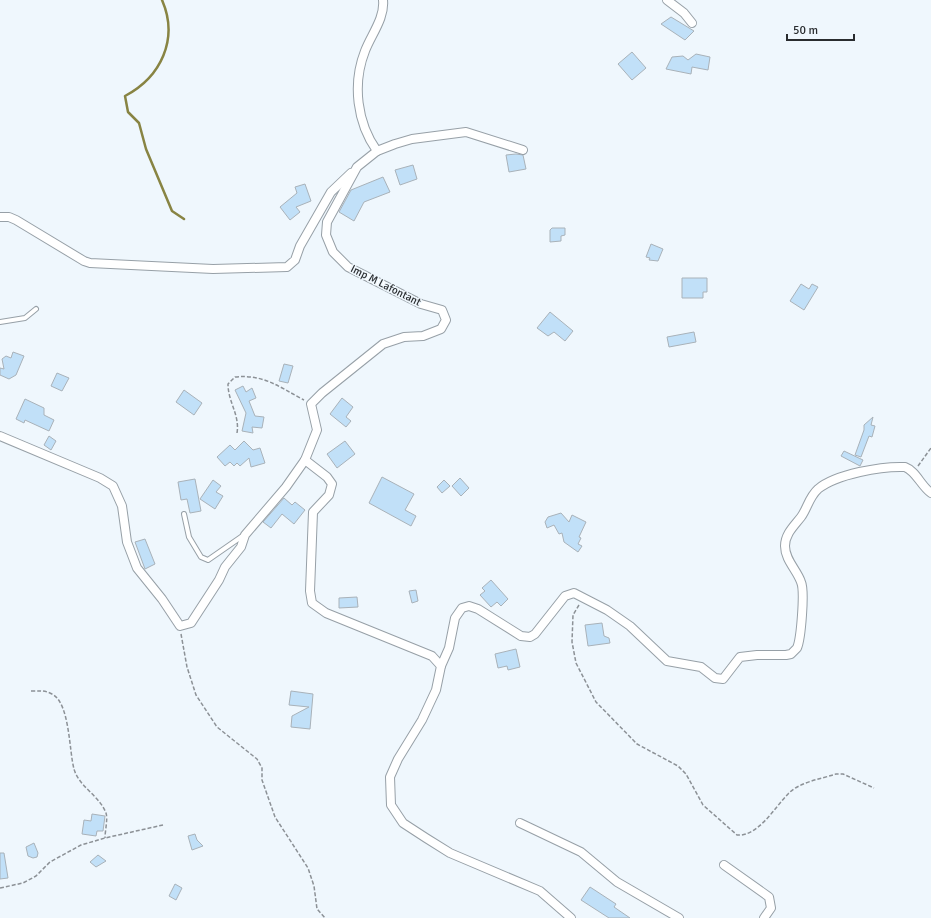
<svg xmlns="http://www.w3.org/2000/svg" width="931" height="918" viewBox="0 0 931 918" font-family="Signika,sans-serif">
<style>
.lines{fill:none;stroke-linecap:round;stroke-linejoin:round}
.stream{stroke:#888443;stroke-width:2.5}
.building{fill:#c1e0f8;stroke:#a9b2b9}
.lane-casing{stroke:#97a0a7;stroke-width:6}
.street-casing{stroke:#97a0a7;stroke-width:10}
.path{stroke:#8c9196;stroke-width:1.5;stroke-dasharray:4 2;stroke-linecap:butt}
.lane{stroke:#fff;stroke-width:4}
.street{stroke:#fff;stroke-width:8}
.labels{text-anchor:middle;stroke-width:3;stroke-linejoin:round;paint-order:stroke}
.street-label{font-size:11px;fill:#292c2f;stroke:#eff7fd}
</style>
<rect width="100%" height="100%" fill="#eff7fd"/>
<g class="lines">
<path class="stream" d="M162,0C179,39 161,77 125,96L128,112L139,123L146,149L172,211L184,219"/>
</g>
<g class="building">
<path d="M671,17L694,31L685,40L661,24Z"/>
<path d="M632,52L646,68L632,80L618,64Z"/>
<path d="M696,54L710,57L708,70L692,67L691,74L666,69L672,57L683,56L688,60Z"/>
<path d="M516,154L523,155L526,169L509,172L506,155Z"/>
<path d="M413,165L417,179L400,185L395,170Z"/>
<path d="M383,177L390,192L364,202L354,221L339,212L351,190Z"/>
<path d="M305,184L311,201L296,207L300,212L290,220L280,207L297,193L295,187Z"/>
<path d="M552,228H565V235L561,236V241L550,242V230Z"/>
<path d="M651,244L663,249L658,261L649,260L650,258L646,257Z"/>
<path d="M682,278H707V292H703V298H682Z"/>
<path d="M801,284L809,289L812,284L818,287L804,310L790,301Z"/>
<path d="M550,312L573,331L565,341L554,332L548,336L537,328Z"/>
<path d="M694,332L696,342L669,347L667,337Z"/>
<path d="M13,352L24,356L16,375L9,379L0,375V368L4,369L2,359L6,356L11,358Z"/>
<path d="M284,364L293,366L288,383L279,381Z"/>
<path d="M57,373L69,378L62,391L51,386Z"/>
<path d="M243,386L246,392L252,388L256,398L249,401L255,416L264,417L262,428L252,427L253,433L242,431L246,413L235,390Z"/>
<path d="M184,390L202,403L194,415L176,402Z"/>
<path d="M342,398L353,407L346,417L351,421L346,427L330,414Z"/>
<path d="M25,399L44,408V415L54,420L49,431L25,420L24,423L16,419Z"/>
<path d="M873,417L871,425L875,426L872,437L869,436L861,457L855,455L864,430V425Z"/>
<path d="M49,436L56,441L51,450L44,445Z"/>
<path d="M244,441L253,450L260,448L265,463L251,467L249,458L240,466L237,463L234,466L230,462L225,466L217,457L230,445L235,450Z"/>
<path d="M345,441L355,454L337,468L327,454Z"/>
<path d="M844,451L863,460L860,466L841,456Z"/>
<path d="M382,477L414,494L405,510L416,516L411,526L369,503Z"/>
<path d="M460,478L469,488L461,496L452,486Z"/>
<path d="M195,479L201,511L190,513L187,499L181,500L178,482Z"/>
<path d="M213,480L221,486L216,492L223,496L215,509L200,499Z"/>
<path d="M444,480L450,486L442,493L437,487Z"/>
<path d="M284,498L292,505L295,502L305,510L294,524L282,514L271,528L263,522Z"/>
<path d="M561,513L569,522L572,515L586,522L579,537L581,538L578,544L582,546L578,552L564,542L562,533L559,534L554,525L547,528L545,522L548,517Z"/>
<path d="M145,539L155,564L145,569L135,542Z"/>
<path d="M491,580L508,599L501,606L497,602L491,607L480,595L485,591L482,588Z"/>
<path d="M416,590L418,601L412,603L409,591Z"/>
<path d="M357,597L358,607L339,608V598Z"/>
<path d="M602,623L604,636L609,638L610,643L588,646L585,625Z"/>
<path d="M516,649L520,667L508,670L507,666L498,668L495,654Z"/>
<path d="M291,691L313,694L310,729L291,727L292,716L309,707L289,705Z"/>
<path d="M92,814L105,816L103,831H97L96,836L82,834L84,820L91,821Z"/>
<path d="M195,834L197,840L203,846L192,850L188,836Z"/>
<path d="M34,843L38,853L37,857L33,858L28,856L26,847Z"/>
<path d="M0,853H4L8,878L0,879Z"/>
<path d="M98,855L106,861L96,867L90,862Z"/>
<path d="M175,884L182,888L176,900L169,896Z"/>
<path d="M590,887L616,904L614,907L630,918H609L581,900Z"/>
</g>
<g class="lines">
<defs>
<g id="lane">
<path d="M0,322L25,318L36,309"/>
<path d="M184,514L189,537L201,557L208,560L244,535"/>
</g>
<g id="street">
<path d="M667,0L684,13L692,23"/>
<path d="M377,151L395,144L412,139L466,132L523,150"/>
<path d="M0,217H9L16,220L84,261L90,263L213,269L287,267L295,260L300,246L331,192L351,173"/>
<path d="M0,436L100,478L113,486L122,506L127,542L137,568L162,599L180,626L191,623L219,580L225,567L241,547L245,535L286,487L305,460L317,430L311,404L322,393L383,344L404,337L423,336L441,329L446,320L442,310L421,304L348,267L333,252L326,235L327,222L357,167L377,151C357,123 352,84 365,51C371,35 385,18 383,0"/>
<path d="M305,460L327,477L332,484L329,495L313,512L310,591L312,603L326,613L432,656L441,666L436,690L422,720L398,759L390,777L391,805L403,823L426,838L450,853L540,891L571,918"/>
<path d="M441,666L449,648L455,618L462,608L469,606L478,609L521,636L530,637L535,634L565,596L574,593L607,610L630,626L667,661L701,667L715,678L723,679L740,657L757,655H786L791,654L797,648C801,639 805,591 801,582C797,570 785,560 785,546C785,534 794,526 801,517C807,509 809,497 818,489C836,474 882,466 905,467C916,471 921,486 931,493"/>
<path d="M520,823L581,852L617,882L679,918"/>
<path d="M724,865L769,897L771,908L764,918"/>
</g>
</defs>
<use href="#lane" class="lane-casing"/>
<use href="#street" class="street-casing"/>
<g class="path">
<path d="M237,433C240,415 228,402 228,384L235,377C264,374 279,387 304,400"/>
<path d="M918,466L931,448"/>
<path d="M579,605L573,615L572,642L576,663L596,702L637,744L678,766L686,774L703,805L737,835C758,837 775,807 788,794C799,782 821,779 836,774H843L874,788"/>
<path d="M181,634L187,667L196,695L217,727L257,759L262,768V780L275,817L308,868L314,886L317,909L325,918"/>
<path d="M31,691C39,691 45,690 52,694C70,703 69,751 74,769C79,787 99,795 106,813C108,819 105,831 105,838"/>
<path d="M0,888L23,883L36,876L50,862L81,845L105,838L163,825"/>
</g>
<use href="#lane" class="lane"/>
<use href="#street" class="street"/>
</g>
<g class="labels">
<g class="street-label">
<text transform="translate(386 285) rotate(27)" y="4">Imp M Lafontant</text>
</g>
</g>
<path d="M787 34v6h67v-6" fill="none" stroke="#292c2f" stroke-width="2"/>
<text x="793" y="34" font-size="12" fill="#292c2f" stroke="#eff7fd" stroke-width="3" paint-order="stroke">50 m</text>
</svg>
